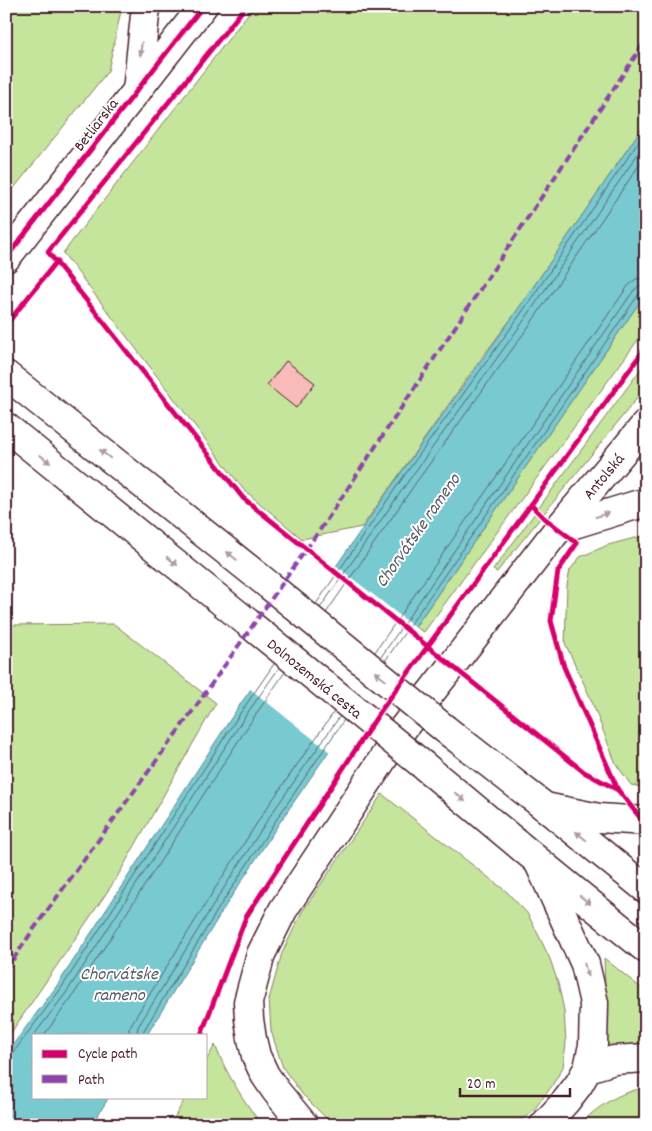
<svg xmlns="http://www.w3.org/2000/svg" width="652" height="1131" viewBox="0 0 652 1131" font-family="Dekko,sans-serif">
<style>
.green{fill:#c5e49c;stroke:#888264}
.water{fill:#78c9d0;stroke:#66858e}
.pier{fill:#fff}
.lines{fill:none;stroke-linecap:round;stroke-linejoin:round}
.shore{stroke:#5c636d;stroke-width:1}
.building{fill:#f8bbba;stroke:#4a1f2b}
.minor-casing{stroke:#4a1f2b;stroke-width:31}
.major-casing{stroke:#4a1f2b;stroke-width:31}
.minor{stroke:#fff;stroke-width:28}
.major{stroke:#fff;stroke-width:28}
.major-bridge-casing{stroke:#4a1f2b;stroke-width:31;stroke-linecap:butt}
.major-bridge{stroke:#fff;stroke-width:28}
.quiet{stroke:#8e44ad;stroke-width:4;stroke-dasharray:8 4;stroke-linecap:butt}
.cycleway-casing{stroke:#fff;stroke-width:8}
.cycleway{stroke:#d6006c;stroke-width:5}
.oneway{fill:#ae9aa0}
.labels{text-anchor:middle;stroke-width:4;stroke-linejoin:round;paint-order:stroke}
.street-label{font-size:16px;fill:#4a1f2b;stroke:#fff}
.water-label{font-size:18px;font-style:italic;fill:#5a5a65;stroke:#fff}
</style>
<rect width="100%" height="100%" fill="#fff"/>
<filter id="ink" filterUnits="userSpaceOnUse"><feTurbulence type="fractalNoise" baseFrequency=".02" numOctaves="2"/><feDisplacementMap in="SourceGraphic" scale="10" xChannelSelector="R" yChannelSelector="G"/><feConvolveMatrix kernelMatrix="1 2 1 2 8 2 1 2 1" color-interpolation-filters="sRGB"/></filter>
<g filter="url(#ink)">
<g class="green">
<path d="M6,6H122L108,71L6,198Z"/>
<path d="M254,6H646V122L514,315L483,356L362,527L302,539L243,489L63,253Z"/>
<path d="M646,293V329L424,632L415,627Z"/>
<path d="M646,362V387L497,572L493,570Z"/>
<path d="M646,535V788L631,785L616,764L590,697L565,643L567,585L570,570L580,557L608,545Z"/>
<path d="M114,624L216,703L116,879L6,1040V625Z"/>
<path d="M382,794L507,892L527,913L539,936L550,959L558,983L564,1010L566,1043L563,1067L552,1086L533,1111L515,1125H333L302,1094L283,1068L271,1031L269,999L282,953L302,912Z"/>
<path d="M604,958L646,992V1042L605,1048L606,1014Z"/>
<path d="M215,1045C227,1075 243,1100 262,1125H170L186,1097H206V1061Z"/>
<path d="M646,1088V1125H579C597,1107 620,1091 646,1088Z"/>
</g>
<path class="water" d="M646,122V293L280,822L226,905L147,1035H34V1097H109L92,1125H6V1054L56,987L237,709L400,474L514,315Z"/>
<path class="pier" d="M334,564L417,629L331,753L249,688Z"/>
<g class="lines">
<g class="shore">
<path d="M316,604L404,476L518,318L646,131"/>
<path d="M320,608L409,480L523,322L646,142"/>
<path d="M326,613L415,484L529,326L646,155"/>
<path d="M375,652L628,286L636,279L646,277"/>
<path d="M381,657L634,290L639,286L646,285"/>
<path d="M385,661L639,294L642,291H646"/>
<path d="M34,1035L66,993L246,715L279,668"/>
<path d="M44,1035L72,997L252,720L285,672"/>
<path d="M129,1035V1029L132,1023L211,895L264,812L334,712"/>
<path d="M137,1035L138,1027L217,899L270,816L340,716"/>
<path d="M143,1035L144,1030L222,903L276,820L344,720"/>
<path d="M6,1056H10L12,1054L60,990L241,712L274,664"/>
</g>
</g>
<path class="building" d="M286,361L315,383L296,408L267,385Z"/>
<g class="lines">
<defs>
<g id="minor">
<path d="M137,91L146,6"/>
<path d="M6,258L203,6"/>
<path d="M558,529L636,505L646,503"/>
<path d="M545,807L599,818L646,821"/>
<path d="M538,861L585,964L594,1003L593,1045L588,1068L579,1084L566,1101L544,1125"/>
<path d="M588,1068L614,1060L646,1058"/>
<path id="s1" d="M304,1125L276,1091L265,1075L256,1056L252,1039L249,1019L248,1002L261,954L283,910L404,727L558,529L646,424"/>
</g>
<g id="major">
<path d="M6,375L270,586"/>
<path d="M6,427L247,622"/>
<path d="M445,729L545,807L646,889"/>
<path d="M423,765L538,861L646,949"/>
</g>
</defs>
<use href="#minor" class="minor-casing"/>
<use href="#major" class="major-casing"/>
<use href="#minor" class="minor"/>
<use href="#major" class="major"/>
<defs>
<g id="major-bridge">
<path d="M270,586L445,729"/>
<path id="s2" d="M247,622L423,765"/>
</g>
</defs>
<use href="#major-bridge" class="major-bridge-casing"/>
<use href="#major-bridge" class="major-bridge"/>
<path class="quiet" d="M6,970L33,930L194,709L324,524L646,40"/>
<defs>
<g id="cycleway">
<path d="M246,6L48,252L243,498L584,772L618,790"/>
<path d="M6,258L203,6"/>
<path d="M6,325L57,261"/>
<path d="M531,505L544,518L577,543L558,571L551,621L564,667L618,790L642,820L646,823"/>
<path d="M201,1035L246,917L382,709L646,347"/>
</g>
</defs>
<use href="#cycleway" class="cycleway-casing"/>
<use href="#cycleway" class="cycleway"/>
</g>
<defs><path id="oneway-solid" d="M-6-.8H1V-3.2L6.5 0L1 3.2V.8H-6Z" transform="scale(1.25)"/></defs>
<g class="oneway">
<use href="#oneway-solid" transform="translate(141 49) rotate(96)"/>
<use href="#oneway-solid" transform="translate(105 454) rotate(-141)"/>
<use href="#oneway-solid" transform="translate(45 459) rotate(39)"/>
<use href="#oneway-solid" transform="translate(602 515) rotate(-17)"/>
<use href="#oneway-solid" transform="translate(232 556) rotate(-141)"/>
<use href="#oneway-solid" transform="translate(172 561) rotate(39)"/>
<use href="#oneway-solid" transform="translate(380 676) rotate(-141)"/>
<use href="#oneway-solid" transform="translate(460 797) rotate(40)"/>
<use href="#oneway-solid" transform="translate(581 836) rotate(-141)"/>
<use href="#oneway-solid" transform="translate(585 900) rotate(39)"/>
<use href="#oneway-solid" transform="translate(586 970) rotate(75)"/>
</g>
</g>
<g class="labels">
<g class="street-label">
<text transform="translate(95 124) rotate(-52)" y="6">Betliarska</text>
<text dy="6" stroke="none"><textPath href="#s1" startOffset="778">Antolská</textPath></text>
<text dy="6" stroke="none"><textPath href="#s2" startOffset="88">Dolnozemská cesta</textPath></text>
</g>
<g class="water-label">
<text transform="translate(417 530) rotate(-55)" y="6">Chorvátske rameno</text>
<text x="119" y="979">Chorvátske<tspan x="119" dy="21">rameno</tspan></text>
</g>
</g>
<rect width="652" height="1131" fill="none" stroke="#fff" stroke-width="25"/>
<rect x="12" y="12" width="627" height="1106" fill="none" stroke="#4a1f2b" stroke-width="2" filter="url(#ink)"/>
<rect x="32" y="1034" width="175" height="65" fill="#ffffff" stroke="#b7a5aa"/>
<rect x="42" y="1050" width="25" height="8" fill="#d6006c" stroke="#b7a5aa"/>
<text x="78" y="1058" font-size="15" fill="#4a1f2b">Cycle path</text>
<rect x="42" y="1075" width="25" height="8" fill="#8e44ad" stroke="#b7a5aa"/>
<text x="78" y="1084" font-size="15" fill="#4a1f2b">Path</text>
<path d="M460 1088v8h110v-8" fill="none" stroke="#4a1f2b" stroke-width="2.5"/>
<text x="467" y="1088" font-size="15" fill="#4a1f2b" stroke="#ffffff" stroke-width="4" paint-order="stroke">20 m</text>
</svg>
